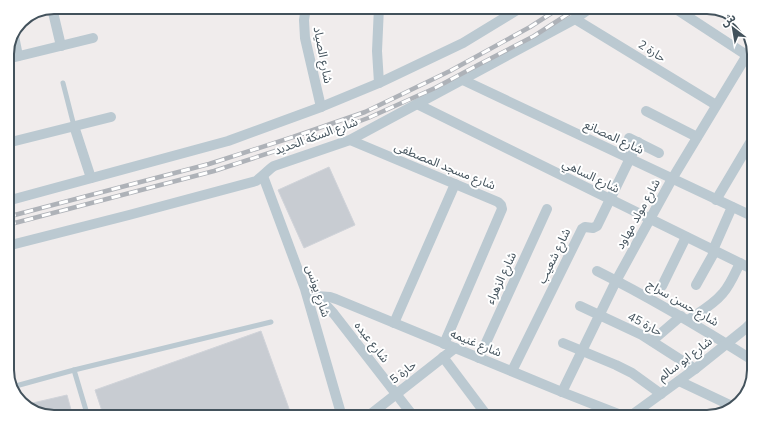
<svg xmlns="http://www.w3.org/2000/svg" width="761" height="424" viewBox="0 0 761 424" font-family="'Nunito Sans','Noto Sans Arabic',sans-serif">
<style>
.building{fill:#c8ccd2;stroke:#d0d3d9}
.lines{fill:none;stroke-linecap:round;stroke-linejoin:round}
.service{stroke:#bbc9d1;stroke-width:5}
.minor{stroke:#bbc9d1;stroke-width:10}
.rail-casing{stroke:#aeb2b8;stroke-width:4.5}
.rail{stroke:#fff;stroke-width:3;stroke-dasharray:9;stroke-linecap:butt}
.labels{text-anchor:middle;stroke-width:4;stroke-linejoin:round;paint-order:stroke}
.street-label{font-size:12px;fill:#43525c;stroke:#fff}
.rim{fill:none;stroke:#43525c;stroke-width:2}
</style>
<rect width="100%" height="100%" fill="#f0ecec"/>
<g class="building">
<path d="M329,167L355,225L304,248L278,190Z"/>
<path d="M261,331L292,417H104L95,390Z"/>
<path d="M67,395L73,417H54L31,411L24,405Z"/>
</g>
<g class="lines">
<g class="service">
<path d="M94,7L95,12"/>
<path d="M63,83L74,126"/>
<path d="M74,370L88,417"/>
<path d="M12,387L74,370L271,322"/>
</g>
<g class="minor">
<path d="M306,7L304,20L305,38L321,107"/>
<path d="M673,7L754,60"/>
<path d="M52,8L61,46"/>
<path d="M575,19L716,105"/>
<path d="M14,36L18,56"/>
<path d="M7,59L93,38"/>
<path d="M463,80L754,217"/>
<path d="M379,83L377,51L379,7"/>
<path d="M417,104L754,270"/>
<path d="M646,111L697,137"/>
<path d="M74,126L91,178"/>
<path d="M629,138L659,153"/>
<path d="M350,140L498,202L501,205L502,209L444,344"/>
<path d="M7,143L111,117"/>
<path d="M263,176L305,289L342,417"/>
<path d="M716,200L754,136"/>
<path d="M7,201L228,141L321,107L379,83L463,43L522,7"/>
<path d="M7,246L129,215L256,181C263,176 268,170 274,166L350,140L575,19L592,7"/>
<path d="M713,250L732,207"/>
<path d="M597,271C651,298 703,329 754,361"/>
<path d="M696,285L715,251"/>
<path d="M662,286L686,237"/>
<path d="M315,296L323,302L334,314L414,417"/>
<path d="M316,296L330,297L336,299L562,392L626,417"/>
<path d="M580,306L642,335L695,369"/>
<path d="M688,320C700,312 713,305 723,293C730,285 735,273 740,263"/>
<path d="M394,323L455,184"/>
<path d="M652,341L681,316"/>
<path d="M563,343L616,365L632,373L661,394"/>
<path d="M443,357L488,417"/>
<path d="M479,358L547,209"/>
<path d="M512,371L582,229L585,227L593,228L597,226L638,142"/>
<path d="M679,381L734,407"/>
<path d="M562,392L616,281L672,179L747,55"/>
<path d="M367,417L455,348"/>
<path d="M629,417L695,369L745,329L754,320"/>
</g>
<defs>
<g id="rail">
<path d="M7,217L209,164L293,137L365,112L450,71L530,27L561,7"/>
<path d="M7,225L214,171L312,139L368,118L435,88L478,65L534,36L579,7"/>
</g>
</defs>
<use href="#rail" class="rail-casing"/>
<use href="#rail" class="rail"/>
</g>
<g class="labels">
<g class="street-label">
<text transform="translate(652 51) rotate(32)" y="4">حارة 2</text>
<text transform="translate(323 55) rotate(79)" y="4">شارع الصياد</text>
<text transform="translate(316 136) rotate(-20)" y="4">شارع السكة الحديد</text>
<text transform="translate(614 137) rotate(25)" y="4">شارع المصانع</text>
<text transform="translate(445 166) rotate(22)" y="4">شارع مسجد المصطفى</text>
<text transform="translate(591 176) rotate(26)" y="4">شارع الساهي</text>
<text transform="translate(638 214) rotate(-61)" y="4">شارع مولد مهاود</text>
<text transform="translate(554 256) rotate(-64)" y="4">شارع شعيب</text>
<text transform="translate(501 278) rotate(-65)" y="4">شارع الزهراء</text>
<text transform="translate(318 291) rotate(72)" y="4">شارع يونس</text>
<text transform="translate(683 303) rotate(30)" y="4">شارع حسن سراج</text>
<text transform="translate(645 324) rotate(28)" y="4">حارة 45</text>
<text transform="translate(372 342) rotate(52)" y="4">شارع عبده</text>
<text transform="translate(476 343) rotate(22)" y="4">شارع غنيمه</text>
<text transform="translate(685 359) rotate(-37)" y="4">شارع ابو سالم</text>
<text transform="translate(403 372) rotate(-38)" y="4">حارة 5</text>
</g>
</g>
<path d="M0 0H761V424H0ZM54 14H707A40 40 0 0 1 747 54V370A40 40 0 0 1 707 410H54A40 40 0 0 1 14 370V54A40 40 0 0 1 54 14Z" fill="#fff" fill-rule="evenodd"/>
<path class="rim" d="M54 14H707A40 40 0 0 1 747 54V370A40 40 0 0 1 707 410H54A40 40 0 0 1 14 370V54A40 40 0 0 1 54 14Z"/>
<g transform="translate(733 28) rotate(329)" stroke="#ffffff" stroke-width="3" paint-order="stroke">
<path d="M0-3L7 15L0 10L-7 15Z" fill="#43525c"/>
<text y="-6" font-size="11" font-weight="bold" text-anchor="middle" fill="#43525c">ش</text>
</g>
</svg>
